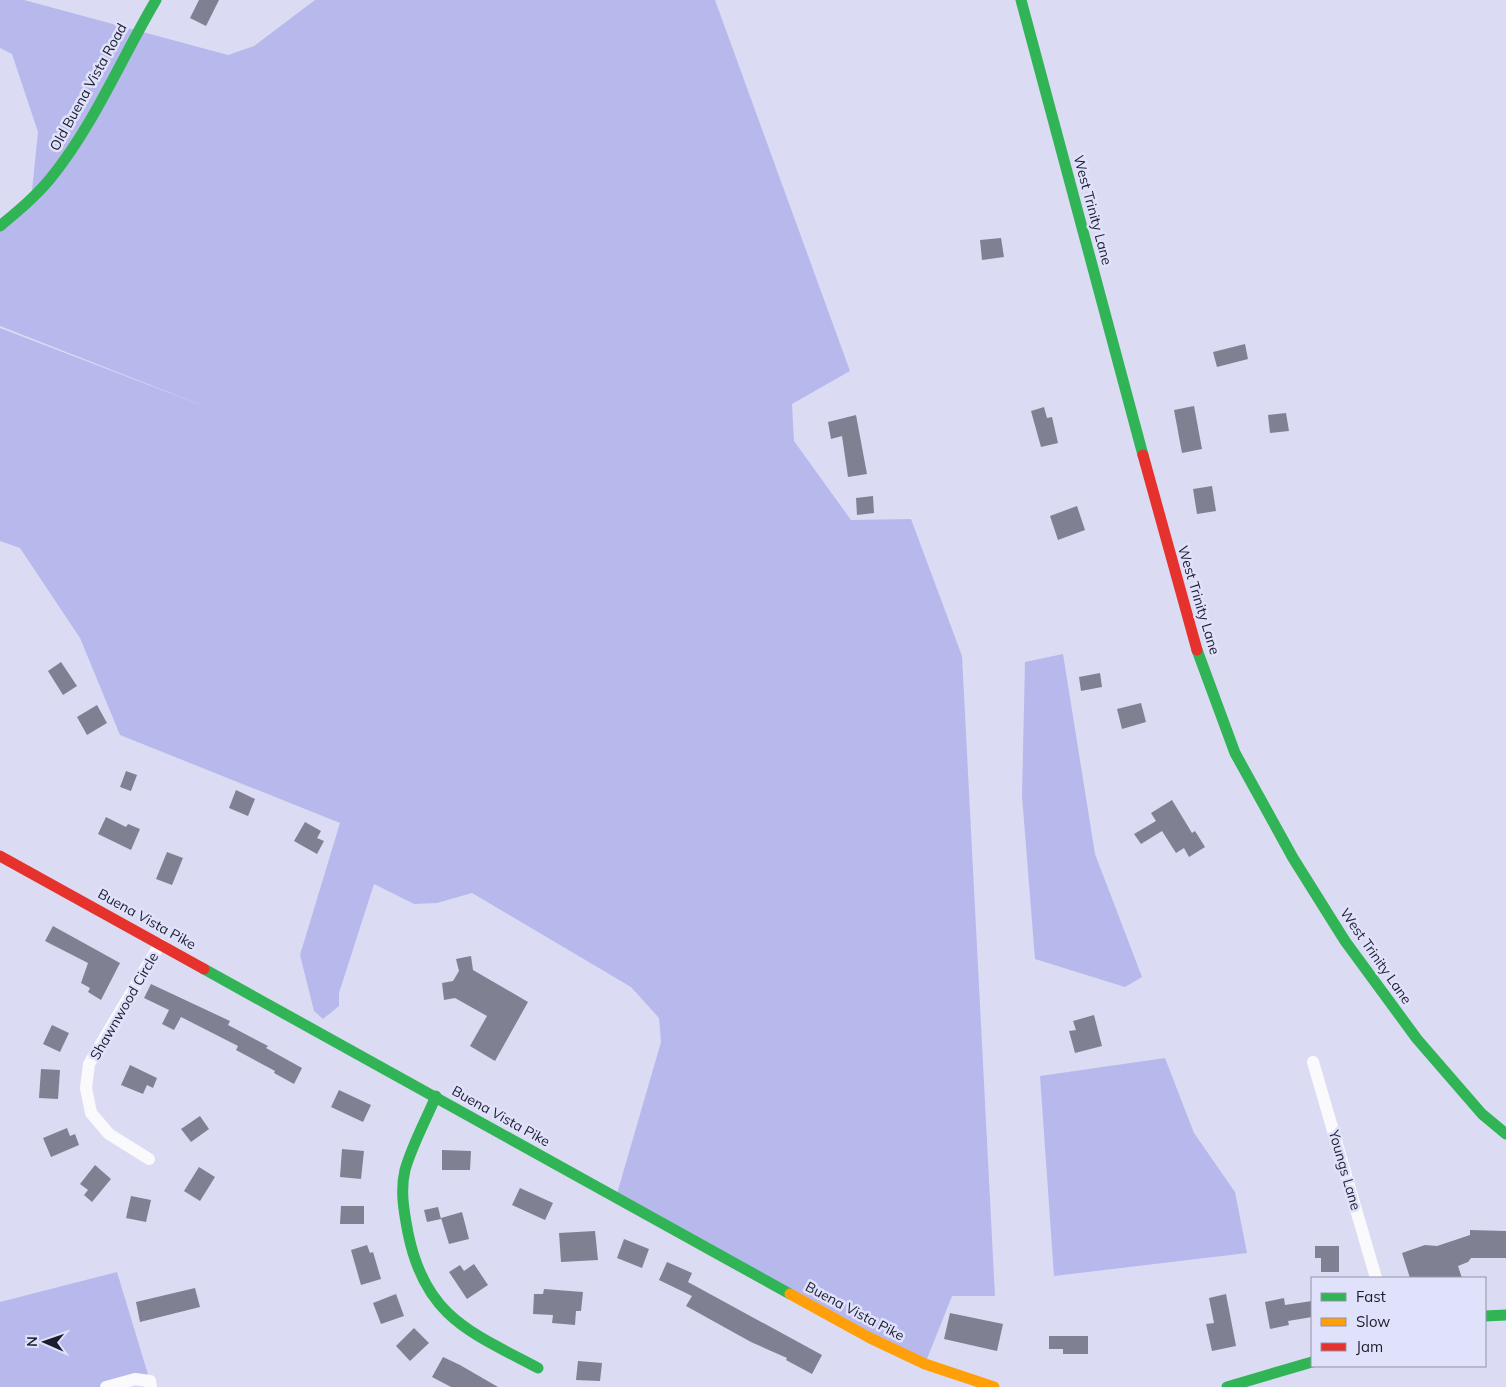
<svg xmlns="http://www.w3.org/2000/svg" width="1506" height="1387" viewBox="0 0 1506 1387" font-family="Mulish,sans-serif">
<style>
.green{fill:#b7b9ec}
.building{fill:#7f8091}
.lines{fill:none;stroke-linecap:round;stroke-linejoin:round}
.street{stroke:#fafafd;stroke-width:12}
.fast{stroke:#30b455;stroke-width:11}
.slow{stroke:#ff9f0a;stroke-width:11}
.jam{stroke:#e5322d;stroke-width:11}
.labels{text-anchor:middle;stroke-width:5;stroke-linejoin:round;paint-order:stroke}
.street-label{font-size:14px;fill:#1c1d2c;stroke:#e0e2fc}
</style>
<rect width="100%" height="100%" fill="#dbdcf3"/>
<g class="green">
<path d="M0,0H24L228,55L254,46L315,0H715L850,371L792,404L794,441L851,520L911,519L962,656L995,1296H952L925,1364L616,1197L661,1042L659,1018L631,987L472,893L437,903L414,904L374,884L339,993V1006L323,1019L314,1011L300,955L340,823L120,735L80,638L20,548L0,541V328L214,410L0,326V226L31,200L38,132L12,54L0,48Z"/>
<path d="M1063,654L1095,854L1142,977L1125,987L1035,959L1022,796L1025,662Z"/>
<path d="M1165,1058L1194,1133L1235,1192L1247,1253L1054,1276L1040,1076Z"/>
<path d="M117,1272L150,1381L106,1387H0V1302Z"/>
</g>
<g class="building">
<path d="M199,0H219L206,26L190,18Z"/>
<path d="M1001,238L1004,257L982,260L980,240Z"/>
<path d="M1245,344L1248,359L1217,367L1213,352Z"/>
<path d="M1194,406L1202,449L1182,453L1174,410Z"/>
<path d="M1044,407L1047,418L1052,417L1058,443L1041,447L1031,411Z"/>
<path d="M1286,413L1289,431L1270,433L1268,415Z"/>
<path d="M856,415L867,474L848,477L842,436L831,439L828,422Z"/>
<path d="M1212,486L1216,511L1197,514L1193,489Z"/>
<path d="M873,496L874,513L857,515L856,498Z"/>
<path d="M1077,506L1085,530L1058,540L1050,516Z"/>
<path d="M61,662L77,686L63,695L48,671Z"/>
<path d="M1100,673L1102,687L1081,691L1079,677Z"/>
<path d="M1141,703L1146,722L1122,729L1117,709Z"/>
<path d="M97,705L107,723L87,735L77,717Z"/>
<path d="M126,771L137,775L131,791L120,787Z"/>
<path d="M236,790L255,799L248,816L229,808Z"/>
<path d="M1172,800L1192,833L1195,831L1205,847L1189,857L1184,848L1176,853L1162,831L1141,844L1134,834L1156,821L1151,813Z"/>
<path d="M106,817L126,827L128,824L140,829L131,850L98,834Z"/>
<path d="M305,822L321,831L317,838L324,841L317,854L294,841Z"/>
<path d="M167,852L183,858L172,885L156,879Z"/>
<path d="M53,926L120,963L101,1000L88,992L90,988L81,983L88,963L45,941Z"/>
<path d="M471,956L473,970L528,1002L495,1061L470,1046L487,1016L455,998L444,1000L442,983L453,981L459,971L456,959Z"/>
<path d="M151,984L230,1021L228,1025L268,1046L266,1048L302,1068L294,1084L274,1073L275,1071L236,1050L238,1046L181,1017L174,1030L162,1024L169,1010L144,998Z"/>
<path d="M1094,1015L1102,1046L1075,1053L1069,1031L1076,1030L1073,1021Z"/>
<path d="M52,1025L69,1033L60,1052L43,1044Z"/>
<path d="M130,1065L157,1078L153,1088L147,1085L143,1094L121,1085Z"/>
<path d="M41,1069L60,1070L58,1099L39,1098Z"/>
<path d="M339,1090L371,1105L363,1122L331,1107Z"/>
<path d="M200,1116L209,1129L191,1142L181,1129Z"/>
<path d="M67,1128L70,1136L75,1134L79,1145L51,1157L43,1138Z"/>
<path d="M342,1149L364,1151L361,1179L340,1177Z"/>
<path d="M442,1150L471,1151L470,1170H442Z"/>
<path d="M95,1165L111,1179L92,1202L84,1195L88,1190L80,1184Z"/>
<path d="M199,1167L215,1177L200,1201L184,1191Z"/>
<path d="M520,1188L553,1203L545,1220L512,1205Z"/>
<path d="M131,1196L151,1200L146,1222L126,1218Z"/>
<path d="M341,1206H364V1224H340Z"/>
<path d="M438,1207L441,1219L427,1222L424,1210Z"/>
<path d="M462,1212L469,1239L449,1244L441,1218Z"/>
<path d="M1470,1230L1506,1231V1258H1471L1468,1262L1458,1266L1462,1278H1410L1402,1253L1425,1245L1437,1246L1470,1235Z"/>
<path d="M595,1231L598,1260L561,1262L559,1233Z"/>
<path d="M624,1239L649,1249L642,1268L617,1258Z"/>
<path d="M367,1245L370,1253L373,1252L381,1279L361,1285L351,1250Z"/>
<path d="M1315,1246H1339V1272H1321V1258H1315Z"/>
<path d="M667,1262L692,1273L688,1282L822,1355L812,1374L786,1360L787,1358L751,1342L686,1306L692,1296L659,1280Z"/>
<path d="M474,1264L488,1285L467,1299L449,1272L460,1265L464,1271Z"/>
<path d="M195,1288L200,1307L140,1322L136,1302Z"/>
<path d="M544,1289L583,1292L581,1311H576L575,1325L552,1323L553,1315L533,1314L534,1294H543Z"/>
<path d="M396,1294L404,1316L381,1324L373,1303Z"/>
<path d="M1226,1294L1236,1346L1212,1351L1206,1324L1214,1323L1209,1298Z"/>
<path d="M1284,1298L1285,1305L1312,1301V1317L1288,1321L1289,1325L1270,1329L1265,1302Z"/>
<path d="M950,1313L1003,1324L997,1351L944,1339Z"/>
<path d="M414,1328L429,1343L410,1361L396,1346Z"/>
<path d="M1049,1336H1088V1354H1063V1349H1049Z"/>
<path d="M443,1357L460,1365L498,1387H451L432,1377Z"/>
<path d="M578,1361L602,1363L600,1381L576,1380Z"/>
</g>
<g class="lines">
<g class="street">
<path d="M1313,1062L1376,1278"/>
<path d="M149,1159L109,1134L91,1113L86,1088L89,1064L160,944"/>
<path d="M106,1387L135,1379L150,1381L151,1387"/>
</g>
<g class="fast">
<path d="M1021,0L1143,455"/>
<path d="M0,226C18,211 35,197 50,179C94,125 121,59 156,0"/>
<path d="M1197,650L1235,753L1293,858L1345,941L1417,1039L1482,1114L1506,1134"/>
<path d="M204,969L790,1294"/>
<path d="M436,1096C426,1120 412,1145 405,1170C400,1191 404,1212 408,1233C425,1317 470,1332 538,1368"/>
<path d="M1485,1316L1506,1315"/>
<path d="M1227,1387L1312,1362"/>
</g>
<path class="slow" d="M790,1294L870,1338L925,1364L994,1387"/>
<g class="jam">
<path d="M1143,455L1197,650"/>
<path d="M0,856L204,969"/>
</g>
</g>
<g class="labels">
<g class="street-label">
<text transform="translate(88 87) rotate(-61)" y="5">Old Buena Vista Road</text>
<text transform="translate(1093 210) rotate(75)" y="5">West Trinity Lane</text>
<text transform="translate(1199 600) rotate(73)" y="5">West Trinity Lane</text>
<text transform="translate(147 919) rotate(29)" y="5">Buena Vista Pike</text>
<text transform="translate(1376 956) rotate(55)" y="5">West Trinity Lane</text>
<text transform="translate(124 1006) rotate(-60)" y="5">Shawnwood Circle</text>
<text transform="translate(501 1116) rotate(29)" y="5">Buena Vista Pike</text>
<text transform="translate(1345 1170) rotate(74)" y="5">Youngs Lane</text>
<text transform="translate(855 1311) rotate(28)" y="5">Buena Vista Pike</text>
</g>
</g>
<rect x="1311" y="1277" width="175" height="90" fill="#e0e2fc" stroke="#9293a9"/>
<rect x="1321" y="1293" width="25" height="8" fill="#30b455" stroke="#9293a9"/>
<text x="1356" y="1302" font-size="15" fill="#1c1d2c">Fast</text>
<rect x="1321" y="1318" width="25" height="8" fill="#ff9f0a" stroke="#9293a9"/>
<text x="1356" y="1327" font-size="15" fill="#1c1d2c">Slow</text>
<rect x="1321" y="1343" width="25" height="8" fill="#e5322d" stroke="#9293a9"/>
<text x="1356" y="1352" font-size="15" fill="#1c1d2c">Jam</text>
<g transform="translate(45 1342) rotate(272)" stroke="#e0e2fc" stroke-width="4" paint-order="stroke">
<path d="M0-4L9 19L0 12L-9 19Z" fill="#1c1d2c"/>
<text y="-8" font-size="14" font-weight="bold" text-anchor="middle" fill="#1c1d2c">N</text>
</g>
</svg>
